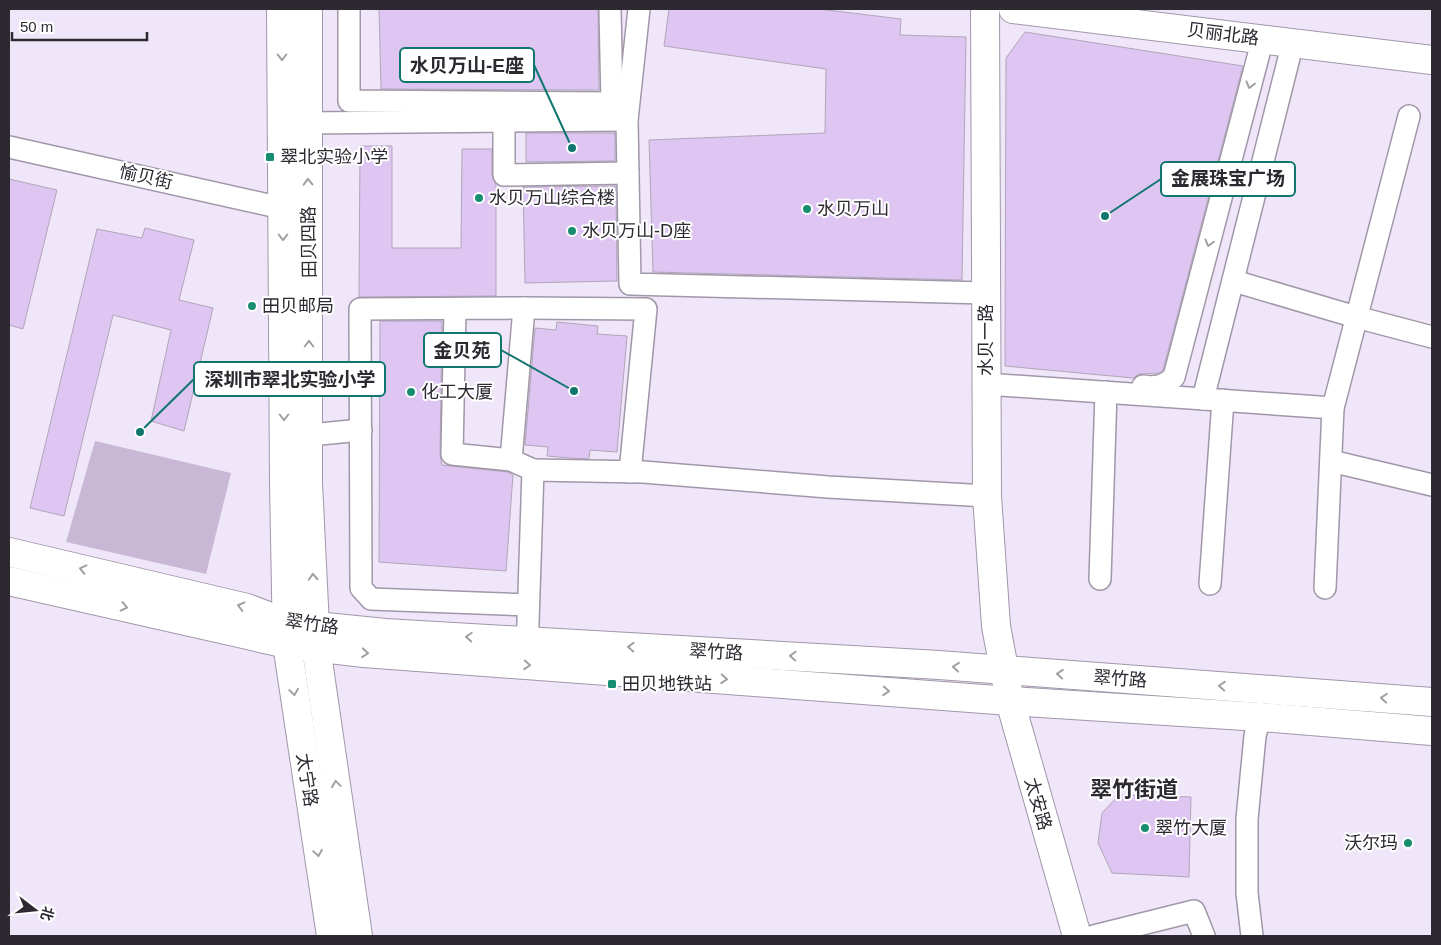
<svg xmlns="http://www.w3.org/2000/svg" width="1441" height="945" viewBox="0 0 1441 945" font-family="Helvetica,'Noto Sans SC',sans-serif">
<style>
.green{fill:#c8b8d5}
.building{fill:#dec5f2;stroke:#b0a6b8}
.lines{fill:none;stroke-linecap:round;stroke-linejoin:round}
.minor-casing{stroke:#a097a8;stroke-width:24}
.tertiary-casing{stroke:#a097a8;stroke-width:30}
.secondary-casing{stroke:#a097a8;stroke-width:30}
.minor{stroke:#fff;stroke-width:21}
.tertiary{stroke:#fff;stroke-width:28}
.secondary{stroke:#fff;stroke-width:28}
.oneway{stroke:#a09fa2}
.poi-dot{fill:#188e70;stroke:#fff;stroke-width:2}
.labels{text-anchor:middle;stroke-width:4;stroke-linejoin:round;paint-order:stroke}
.street-label{font-size:18px;fill:#2d2930;stroke:#fff}
.poi-label{font-size:18px;fill:#2d2930;stroke:#fff;text-anchor:start}
.district-label{font-size:22px;font-weight:bold;fill:#2d2930;stroke:#fff}
.leader{fill:none;stroke:#0f766e;stroke-width:2}
.callout-dot{fill:#0f766e;stroke:#fff;stroke-width:2}
.callout{fill:#fff;stroke:#0f766e;stroke-width:2}
.callout-label{font-size:19px;text-anchor:middle;font-weight:bold;fill:#2d2930}
</style>
<rect width="100%" height="100%" fill="#f0e6f9"/>
<path class="green" d="M95,441L231,473L206,574L66,542Z"/>
<g class="building">
<path d="M379,9H598L599,90L381,89Z"/>
<path d="M669,9H819L901,19L900,35L966,37L962,280L653,272L649,140L825,133L826,69L664,46Z"/>
<path d="M1025,32L1243,66L1163,370L1159,373L1139,374L1133,378L1005,366L1006,58Z"/>
<path d="M526,133H615V161L526,162Z"/>
<path d="M360,146H392V248H461L462,149H492V175L496,184V296L359,297Z"/>
<path d="M9,179L57,190L23,329L9,325Z"/>
<path d="M616,186L617,281L525,283L523,187Z"/>
<path d="M145,228L194,240L179,300L213,308L184,431L151,421L171,330L113,315L64,516L30,508L97,229L142,238Z"/>
<path d="M380,321H442L440,454L442,465L508,472L513,475L506,571L379,562Z"/>
<path d="M557,322L598,326L597,334L627,336L617,452L590,450L589,459L569,458L547,456L548,447L525,445L535,328L556,330Z"/>
<path d="M1119,795L1191,797L1189,877L1112,873L1098,843L1102,813Z"/>
</g>
<g class="lines">
<defs>
<g id="minor">
<path d="M349,9V101L612,103L610,9"/>
<path d="M639,9L627,120L630,284L985,293"/>
<path d="M504,122V175L628,173"/>
<path d="M307,123L627,120"/>
<path d="M9,147L282,208"/>
<path d="M1234,281L1356,317L1432,337"/>
<path d="M524,308L646,309L630,472"/>
<path d="M455,309L452,454L511,460"/>
<path d="M986,384L1333,408L1409,116"/>
<path d="M1143,386C1156,388 1165,386 1174,377L1263,38"/>
<path d="M1203,399L1293,42"/>
<path d="M310,435L361,430"/>
<path d="M1331,461L1432,485"/>
<path d="M533,470L643,472L828,487L987,496"/>
<path d="M1100,579L1106,392"/>
<path d="M1210,584L1223,400"/>
<path d="M1325,588L1333,408"/>
<path d="M527,640L528,623L533,470L511,460L524,308L360,309L361,588L371,599L528,605"/>
<path d="M1094,936L1194,911L1204,936"/>
<path d="M1252,936L1247,893V819L1255,736L1260,717"/>
</g>
<g id="tertiary">
<path d="M985,9L987,496L996,626L1010,701L1077,936"/>
<path d="M1013,9L1432,60"/>
</g>
<g id="secondary">
<path d="M281,9L284,483L287,644L331,936"/>
<path d="M308,9V483L316,647L358,936"/>
<path d="M9,552L247,608L286,623L385,633L939,665L1432,702"/>
<path d="M9,581L287,644L364,653L1010,701L1260,717L1432,731"/>
</g>
</defs>
<use href="#minor" class="minor-casing"/>
<use href="#tertiary" class="tertiary-casing"/>
<use href="#secondary" class="secondary-casing"/>
<use href="#minor" class="minor"/>
<use href="#tertiary" class="tertiary"/>
<use href="#secondary" class="secondary"/>
</g>
<defs><path id="oneway-chevron" d="M-2-3.5L2.5 0L-2 3.5" fill="none" stroke-width="1.6" stroke-linecap="round" stroke-linejoin="round" transform="scale(1.25)"/></defs>
<g class="oneway">
<use href="#oneway-chevron" transform="translate(282 57) rotate(90)"/>
<use href="#oneway-chevron" transform="translate(1250 85) rotate(105)"/>
<use href="#oneway-chevron" transform="translate(308 182) rotate(-91)"/>
<use href="#oneway-chevron" transform="translate(283 237) rotate(90)"/>
<use href="#oneway-chevron" transform="translate(1209 243) rotate(105)"/>
<use href="#oneway-chevron" transform="translate(309 344) rotate(-90)"/>
<use href="#oneway-chevron" transform="translate(284 417) rotate(90)"/>
<use href="#oneway-chevron" transform="translate(83 569) rotate(-167)"/>
<use href="#oneway-chevron" transform="translate(313 577) rotate(-93)"/>
<use href="#oneway-chevron" transform="translate(241 606) rotate(-166)"/>
<use href="#oneway-chevron" transform="translate(124 607) rotate(13)"/>
<use href="#oneway-chevron" transform="translate(469 637) rotate(-177)"/>
<use href="#oneway-chevron" transform="translate(631 647) rotate(-177)"/>
<use href="#oneway-chevron" transform="translate(365 653) rotate(5)"/>
<use href="#oneway-chevron" transform="translate(793 656) rotate(-177)"/>
<use href="#oneway-chevron" transform="translate(527 665) rotate(4)"/>
<use href="#oneway-chevron" transform="translate(956 667) rotate(-175)"/>
<use href="#oneway-chevron" transform="translate(1060 674) rotate(-176)"/>
<use href="#oneway-chevron" transform="translate(724 679) rotate(4)"/>
<use href="#oneway-chevron" transform="translate(1222 686) rotate(-176)"/>
<use href="#oneway-chevron" transform="translate(886 691) rotate(4)"/>
<use href="#oneway-chevron" transform="translate(294 692) rotate(82)"/>
<use href="#oneway-chevron" transform="translate(1384 698) rotate(-175)"/>
<use href="#oneway-chevron" transform="translate(336 784) rotate(-98)"/>
<use href="#oneway-chevron" transform="translate(318 853) rotate(81)"/>
</g>
<g class="poi-dot">
<rect x="265" y="152" width="10" height="10" rx="2.5"/>
<circle cx="479" cy="198" r="5"/>
<circle cx="807" cy="209" r="5"/>
<circle cx="572" cy="231" r="5"/>
<circle cx="252" cy="306" r="5"/>
<circle cx="411" cy="392" r="5"/>
<rect x="607" y="679" width="10" height="10" rx="2.5"/>
<circle cx="1145" cy="828" r="5"/>
<circle cx="1408" cy="843" r="5"/>
</g>
<g class="labels">
<g class="street-label">
<text transform="translate(1223 34) rotate(7)" y="6">贝丽北路</text>
<text transform="translate(146 177) rotate(13)" y="6">愉贝街</text>
<text transform="translate(309 242) rotate(-91)" y="6">田贝四路</text>
<text transform="translate(986 340) rotate(-90)" y="6">水贝一路</text>
<text transform="translate(312 624) rotate(8)" y="6">翠竹路</text>
<text transform="translate(716 652) rotate(3)" y="6">翠竹路</text>
<text transform="translate(1120 679) rotate(4)" y="6">翠竹路</text>
<text transform="translate(307 780) rotate(81)" y="6">太宁路</text>
<text transform="translate(1038 804) rotate(74)" y="6">太安路</text>
</g>
<g class="poi-label">
<text x="280" y="163">翠北实验小学</text>
<text x="489" y="204">水贝万山综合楼</text>
<text x="817" y="215">水贝万山</text>
<text x="582" y="237">水贝万山-D座</text>
<text x="262" y="312">田贝邮局</text>
<text x="421" y="398">化工大厦</text>
<text x="622" y="690">田贝地铁站</text>
<text x="1155" y="834">翠竹大厦</text>
<text x="1398" y="849" text-anchor="end">沃尔玛</text>
</g>
<g class="district-label">
<text x="1134" y="797">翠竹街道</text>
</g>
</g>
<path class="leader" d="M572 148L534 65M1105 216L1161 179M574 391L501 350M140 432L194 379"/>
<g class="callout-dot">
<circle cx="572" cy="148" r="5"/>
<circle cx="1105" cy="216" r="5"/>
<circle cx="574" cy="391" r="5"/>
<circle cx="140" cy="432" r="5"/>
</g>
<g class="callout">
<rect x="400" y="48" width="134" height="34" rx="5"/>
<rect x="1161" y="162" width="134" height="34" rx="5"/>
<rect x="424" y="333" width="77" height="34" rx="5"/>
<rect x="194" y="362" width="191" height="34" rx="5"/>
</g>
<g class="callout-label">
<text x="467" y="72">水贝万山-E座</text>
<text x="1228" y="185">金展珠宝广场</text>
<text x="462" y="357">金贝苑</text>
<text x="290" y="386">深圳市翠北实验小学</text>
</g>
<rect width="1441" height="945" fill="none" stroke="#2d2930" stroke-width="20"/>
<g transform="translate(35 910) rotate(106)" stroke="#ffffff" stroke-width="4" paint-order="stroke">
<path d="M0-4L9 19L0 12L-9 19Z" fill="#2d2930"/>
<text y="-8" font-size="14" font-weight="bold" text-anchor="middle" fill="#2d2930">北</text>
</g>
<path d="M12 32v8h135v-8" fill="none" stroke="#2d2930" stroke-width="2.5"/>
<text x="20" y="32" font-size="15" fill="#2d2930" stroke="#ffffff" stroke-width="4" paint-order="stroke">50 m</text>
</svg>
